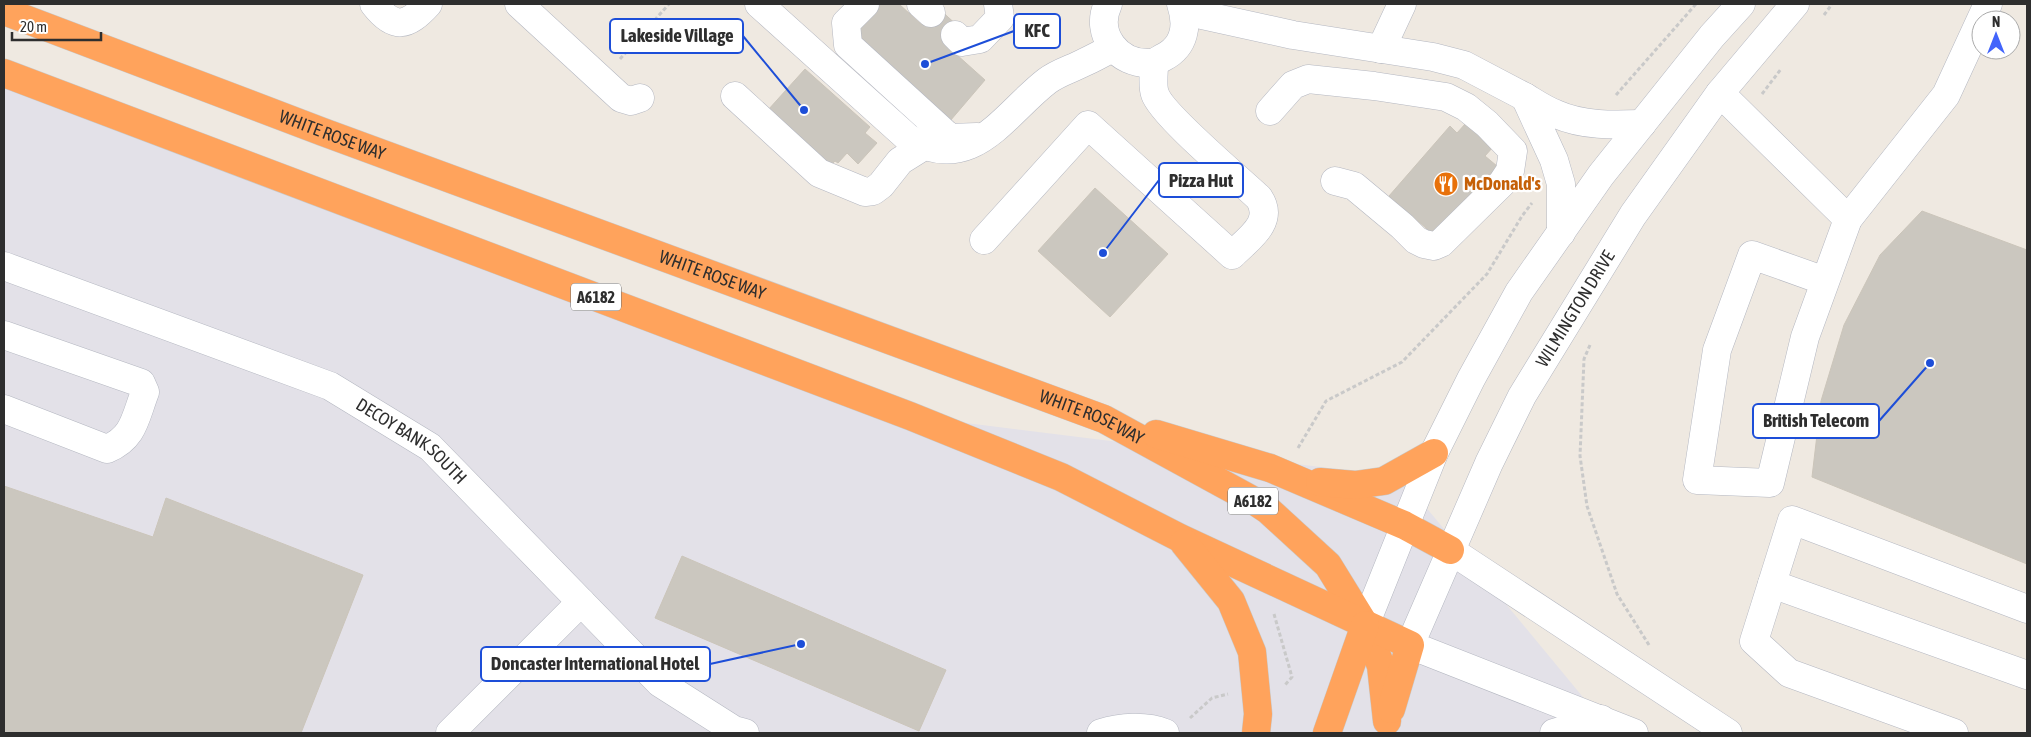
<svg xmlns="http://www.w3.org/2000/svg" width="2031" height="737" viewBox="0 0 2031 737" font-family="'Asap Condensed',sans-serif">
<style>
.industrial{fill:#e3e1e8}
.building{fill:#cbc7bf;stroke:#cbc5ba}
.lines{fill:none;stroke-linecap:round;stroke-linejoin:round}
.minor-casing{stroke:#b4b7c1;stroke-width:29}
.highway-casing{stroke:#c9c9c9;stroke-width:29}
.path{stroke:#c9c9c9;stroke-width:3;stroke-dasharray:4 2.5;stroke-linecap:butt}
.minor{stroke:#fff;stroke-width:28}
.highway{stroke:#ffa35c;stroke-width:28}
.labels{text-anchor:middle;stroke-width:4.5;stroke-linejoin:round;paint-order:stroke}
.shield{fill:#fff;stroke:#6d6d6d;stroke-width:1}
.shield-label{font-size:16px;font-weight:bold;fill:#2e2e2e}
.street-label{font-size:18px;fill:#2e2e2e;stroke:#fff}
.food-label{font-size:18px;font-weight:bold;fill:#c56008;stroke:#fff;text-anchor:start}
.leader{fill:none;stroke:#1d4ed8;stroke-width:2}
.callout-dot{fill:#1d4ed8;stroke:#fff;stroke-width:2}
.callout{fill:#fff;stroke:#1d4ed8;stroke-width:2}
.callout-label{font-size:19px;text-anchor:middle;font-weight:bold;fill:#2e2e2e}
</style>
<rect width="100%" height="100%" fill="#efe9e1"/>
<path class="industrial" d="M4,73L910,416L1401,477L1601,719L1568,733H4Z"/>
<g class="building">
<path d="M876,4H899L922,25L937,7L960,28L947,46L985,80L950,121L865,47L858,24Z"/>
<path d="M805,69L870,127L865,133L877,143L858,164L847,153L838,163L835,161L830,166L768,110Z"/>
<path d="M1466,123L1493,147L1485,156L1503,171L1441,241L1389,196L1450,126L1457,133Z"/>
<path d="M1095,188L1168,254L1110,317L1038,251Z"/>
<path d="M1922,211L2027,250V564L1812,477L1821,401L1844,325L1880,255Z"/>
<path d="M4,486L153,537L166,498L363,575L301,733H4Z"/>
<path d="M682,556L946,670L919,731L655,618Z"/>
</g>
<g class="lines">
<defs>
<g id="minor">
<path d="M374,4C394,30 407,27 428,4"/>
<path d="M519,4L621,98L631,101L640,98"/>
<path d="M759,4L908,138C973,175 1003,115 1047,81C1059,72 1072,69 1085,62C1094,58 1103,53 1112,48"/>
<path d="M865,4L846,23L848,45L950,138L977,137"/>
<path d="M921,4L931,13"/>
<path d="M1108,4C1094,34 1118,65 1151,63C1155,63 1160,59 1164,57C1185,46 1188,25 1181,4"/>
<path d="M1184,11L1293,35L1433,57L1464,65L1525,97"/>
<path d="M955,35L962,42L980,39L1000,18L998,4"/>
<path d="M1381,49L1402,4"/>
<path d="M1720,93L1848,219"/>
<path d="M735,96L819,173L865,192L873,191L881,185L900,161L924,146"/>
<path d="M1270,111L1293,85L1308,79L1374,86L1446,97L1466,107L1487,124L1513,151L1510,171L1502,183L1441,243L1434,246L1424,244L1416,240L1402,226L1354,186L1335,181"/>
<path d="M1561,233V184L1554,160L1525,97C1535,103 1545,110 1556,114C1583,126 1613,125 1642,124"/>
<path d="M984,240L1088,125L1232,255C1248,239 1275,222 1259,198C1239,179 1162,115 1155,94C1152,86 1154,73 1154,64"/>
<path id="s1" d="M4,266L330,386L430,447L660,683L734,730L745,733"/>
<path d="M1825,281L1752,255L1717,350L1697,480L1770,483L1805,337L1848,219L1946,95L1988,4"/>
<path d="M4,335L141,383L145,392C135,418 134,438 107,449L4,409"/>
<path d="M1450,550L1728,733"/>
<path d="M1772,584L2027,675"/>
<path d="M1365,625L1434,453L1471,379L1519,292L1601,175L1712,36L1741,4"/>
<path d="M450,733L581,602"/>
<path d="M1101,733C1120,727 1146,725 1165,733"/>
<path d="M1554,733L1601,719"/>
<path id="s2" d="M1634,733L1410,645L1489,463L1522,396L1633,215L1720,93L1795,4"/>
<path d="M1954,733L1789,673L1754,641L1792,520L2027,609"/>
</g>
<g id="highway">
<path id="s3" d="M4,11L323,132L1104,419L1256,502L1268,510L1328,565L1365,625L1381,666L1387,721"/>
<path d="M4,73L910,416L1061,477L1180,538L1410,645L1391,709"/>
<path d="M1156,434L1270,468L1404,525L1450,550"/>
<path d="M1320,482L1355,485L1384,481L1434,453"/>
<path d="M1184,543L1231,601L1252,652L1258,714L1256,733"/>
<path d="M1327,733L1365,625"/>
</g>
</defs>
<use href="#minor" class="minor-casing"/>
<use href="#highway" class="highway-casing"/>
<g class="path">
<path d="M1824,15L1832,4"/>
<path d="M620,59L669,4"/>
<path d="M1762,94L1781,69"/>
<path d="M1616,95L1696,4"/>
<path d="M1590,345L1584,359L1580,456L1587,506L1617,594L1649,645"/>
<path d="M1298,448L1326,401L1402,362L1487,274L1522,216L1532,203"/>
<path d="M1274,614L1292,677L1285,685"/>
<path d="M1190,718L1212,698L1228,694"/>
</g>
<use href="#minor" class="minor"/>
<use href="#highway" class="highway"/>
</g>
<defs>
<symbol id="restaurant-disc" viewBox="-11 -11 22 22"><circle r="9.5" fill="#e8710a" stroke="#fff"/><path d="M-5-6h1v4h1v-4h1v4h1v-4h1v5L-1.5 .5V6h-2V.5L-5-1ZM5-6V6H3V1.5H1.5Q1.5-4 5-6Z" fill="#fff"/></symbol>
</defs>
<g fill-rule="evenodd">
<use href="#restaurant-disc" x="1432" y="170" width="28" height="28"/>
</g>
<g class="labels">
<g class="shield">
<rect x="571" y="283.5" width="50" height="27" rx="4"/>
<rect x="1228" y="487.5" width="50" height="27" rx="4"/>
</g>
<g class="shield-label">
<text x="596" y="303">A6182</text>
<text x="1253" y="507">A6182</text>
</g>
<g class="street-label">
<text dy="6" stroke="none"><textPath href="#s3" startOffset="351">WHITE ROSE WAY</textPath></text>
<text dy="6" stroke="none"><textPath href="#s3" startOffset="756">WHITE ROSE WAY</textPath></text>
<text dy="6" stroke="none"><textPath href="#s2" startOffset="616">WILMINGTON DRIVE</textPath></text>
<text dy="6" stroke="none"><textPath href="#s3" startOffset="1161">WHITE ROSE WAY</textPath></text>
<text dy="6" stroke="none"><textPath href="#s1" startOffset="446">DECOY BANK SOUTH</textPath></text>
</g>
<g class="food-label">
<text x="1464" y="190">McDonald's</text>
</g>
</g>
<path class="leader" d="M925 64L1014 31M804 110L743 36M1103 253L1159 180M1930 363L1879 421M801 644L710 664"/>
<g class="callout-dot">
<circle cx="925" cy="64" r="5"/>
<circle cx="804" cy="110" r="5"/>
<circle cx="1103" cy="253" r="5"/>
<circle cx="1930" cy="363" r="5"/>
<circle cx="801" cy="644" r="5"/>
</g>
<g class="callout">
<rect x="1014" y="14" width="46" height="34" rx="5"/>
<rect x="610" y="19" width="133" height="34" rx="5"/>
<rect x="1159" y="163" width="84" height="34" rx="5"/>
<rect x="1753" y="404" width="126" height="34" rx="5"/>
<rect x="481" y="647" width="229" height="34" rx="5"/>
</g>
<g class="callout-label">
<text x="1037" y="37">KFC</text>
<text x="677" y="42">Lakeside Village</text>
<text x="1201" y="187">Pizza Hut</text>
<text x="1816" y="427">British Telecom</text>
<text x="595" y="670">Doncaster International Hotel</text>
</g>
<rect width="2031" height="737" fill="none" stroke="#2e2e2e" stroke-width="10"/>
<g transform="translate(1996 35)"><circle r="24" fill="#ffffff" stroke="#ababab"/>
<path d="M0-4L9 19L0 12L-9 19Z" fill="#4264fb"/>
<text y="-8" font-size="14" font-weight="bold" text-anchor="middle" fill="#2e2e2e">N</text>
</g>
<path d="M12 32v8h89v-8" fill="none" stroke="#2e2e2e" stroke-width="2.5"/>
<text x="20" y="32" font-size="15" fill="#2e2e2e" stroke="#ffffff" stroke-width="4" paint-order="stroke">20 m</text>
</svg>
